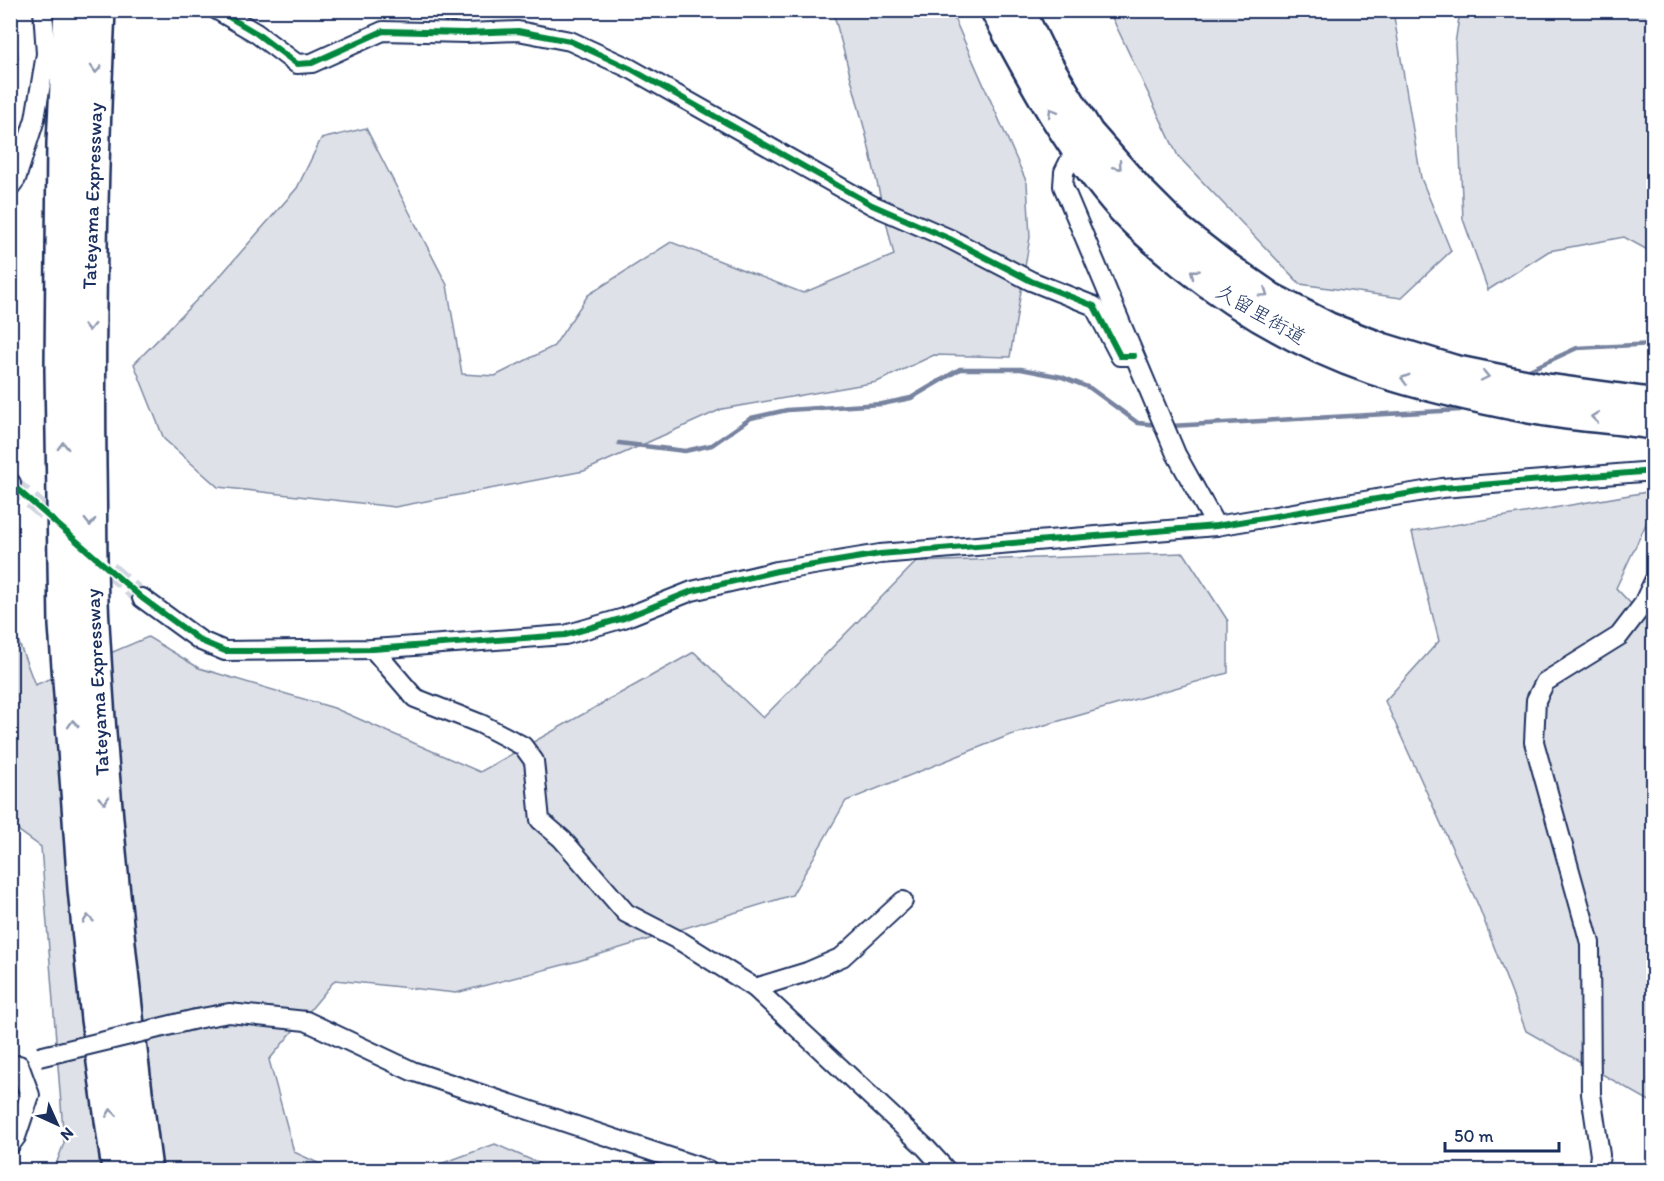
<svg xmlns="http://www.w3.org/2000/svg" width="1664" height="1181" viewBox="0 0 1664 1181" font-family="Itim,'Klee One',sans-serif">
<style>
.green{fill:#dee1e7;stroke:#7c88a2;stroke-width:1.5}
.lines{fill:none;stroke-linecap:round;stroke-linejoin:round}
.stream{stroke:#77839f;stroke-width:4.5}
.street-tunnel{stroke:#d1d5df;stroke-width:18;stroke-dasharray:18 9;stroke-linecap:butt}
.street-casing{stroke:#1b2f5e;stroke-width:22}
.primary-casing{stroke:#1b2f5e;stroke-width:33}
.highway-casing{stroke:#1b2f5e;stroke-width:38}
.street{stroke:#fff;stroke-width:18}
.primary{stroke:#fff;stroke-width:28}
.highway{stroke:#fff;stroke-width:33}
.street-bridge-casing{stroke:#1b2f5e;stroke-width:22;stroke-linecap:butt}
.street-bridge{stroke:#fff;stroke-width:18}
.cycleway-casing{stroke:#fff;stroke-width:10}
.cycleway{stroke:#00873e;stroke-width:6}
.oneway{stroke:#8d97ae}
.labels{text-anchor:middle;stroke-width:5;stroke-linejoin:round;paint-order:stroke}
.street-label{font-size:20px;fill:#1b2f5e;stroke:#fff}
</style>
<rect width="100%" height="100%" fill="#fff"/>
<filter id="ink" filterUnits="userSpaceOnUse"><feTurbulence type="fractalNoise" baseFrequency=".0167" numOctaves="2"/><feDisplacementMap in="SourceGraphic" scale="12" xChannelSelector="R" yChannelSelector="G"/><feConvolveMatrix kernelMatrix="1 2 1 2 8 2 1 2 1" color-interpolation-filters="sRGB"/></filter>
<g filter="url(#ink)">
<g class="green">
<path d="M10,11H14L18,59L11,55Z"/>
<path d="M833,11H951L1027,183L1030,237L1010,357L934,355L877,382L722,409L584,471L395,507L218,487L164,439L134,364L220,276L297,188L321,139L366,128L447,285L462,374L495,376L554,346L588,295L671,242L803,293L894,255L865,131Z"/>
<path d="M1109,11H1393L1421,178L1451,251L1401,298L1300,284L1178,156Z"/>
<path d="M1460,11H1653V253L1624,237L1549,251L1488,290L1463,219L1455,44Z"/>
<path d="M1653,491V509L1616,588L1653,627V1103L1526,1031L1479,907L1385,701L1439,641L1412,532Z"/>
<path d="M1184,553L1228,621V673L1010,735L846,801L792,895L578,961L456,993L335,980L269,1060L294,1152L333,1170H54L64,1143L41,847L11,825L10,619L35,685L148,637L199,668L334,708L480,772L694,652L763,718L916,562Z"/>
<path d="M495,1144L554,1170H424Z"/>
</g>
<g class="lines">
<g class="stream">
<path d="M1525,372L1577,348L1654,344"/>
<path d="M1170,426L1460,410L1466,406"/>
<path d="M619,443L685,451L712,445L751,418L787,410L882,404L911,398L960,369H1021L1062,377L1090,388L1138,423L1159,425"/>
</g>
<g class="street-tunnel">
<path d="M11,483L66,531"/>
<path d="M89,552L142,598"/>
</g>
<defs>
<g id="street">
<path d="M217,10L256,33L297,64L312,63L383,31L466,33L518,31L570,41L631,69L872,205L950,239L1031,281L1094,306L1120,356H1134"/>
<path d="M1075,150L1064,172L1063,186L1176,454L1216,526"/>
<path d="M10,187L16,179L35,119L46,54L43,10"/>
<path d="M10,483H11"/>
<path d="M142,598L201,641L225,651L373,649L565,635L624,618L692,591L777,571L880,554L1216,526L1442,488L1654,471"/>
<path d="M373,649L415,698L481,724L523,746L534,761L540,820L562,839L626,913L682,942L755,988L926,1148L946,1170"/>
<path d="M755,988L807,972L842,957L903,901"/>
<path d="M196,1019L229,1013L306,1021L412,1071L708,1170"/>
<path d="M10,1145L16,1137L30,1095L19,1065"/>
<path d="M1598,1170L1600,1155L1591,1094L1590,943L1534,742L1536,700L1545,682L1619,636L1642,606L1654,581"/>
</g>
<g id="primary">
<path d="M995,10C1032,80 1070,150 1122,209C1140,229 1162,247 1183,264C1239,309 1304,346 1373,370C1424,387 1479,399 1532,409C1572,417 1613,418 1654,425"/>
<path d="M1020,10L1041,53L1089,133L1139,190L1178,229L1220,262L1272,298L1328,327L1383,348L1455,370L1544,388L1654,403"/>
</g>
<g id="highway">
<path d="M71,10L64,142L62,370L66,625L85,888L98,1019L119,1170"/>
<path d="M98,10C91,162 87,314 89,466C90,519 89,571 92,624C102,807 121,989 145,1170"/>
</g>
</defs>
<use href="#street" class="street-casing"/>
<use href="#primary" class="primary-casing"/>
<use href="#highway" class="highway-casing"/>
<use href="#street" class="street"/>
<use href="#primary" class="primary"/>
<use href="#highway" class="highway"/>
<defs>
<path id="street-bridge" d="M39,1057L196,1019"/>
</defs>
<use href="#street-bridge" class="street-bridge-casing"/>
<use href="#street-bridge" class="street-bridge"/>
<defs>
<g id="cycleway">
<path d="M217,10L256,33L297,64L312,63L383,31L466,33L518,31L570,41L631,69L872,205L950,239L1031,281L1094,306L1120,356H1134"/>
<path d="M10,483L142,598L201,641L225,651H260L373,649L565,635L624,618L692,591L777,571L880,554L1216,526L1442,488L1654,471"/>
</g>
</defs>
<use href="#cycleway" class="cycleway-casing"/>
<use href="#cycleway" class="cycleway"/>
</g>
<defs><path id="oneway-chevron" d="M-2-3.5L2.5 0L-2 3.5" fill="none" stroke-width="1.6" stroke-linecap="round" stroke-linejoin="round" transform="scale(1.5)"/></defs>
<g class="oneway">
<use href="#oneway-chevron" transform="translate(96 69) rotate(93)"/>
<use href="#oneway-chevron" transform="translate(1052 112) rotate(-122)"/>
<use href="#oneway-chevron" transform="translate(1118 166) rotate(49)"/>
<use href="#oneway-chevron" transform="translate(1194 273) rotate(-141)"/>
<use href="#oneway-chevron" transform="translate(1264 293) rotate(34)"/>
<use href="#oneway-chevron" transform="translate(89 327) rotate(91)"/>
<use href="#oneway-chevron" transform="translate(1485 376) rotate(12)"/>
<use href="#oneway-chevron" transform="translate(1405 379) rotate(-164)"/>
<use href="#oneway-chevron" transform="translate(1595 417) rotate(-173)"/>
<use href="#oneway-chevron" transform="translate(63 446) rotate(-91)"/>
<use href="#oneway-chevron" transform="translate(90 522) rotate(89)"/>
<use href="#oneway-chevron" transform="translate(73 724) rotate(-94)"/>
<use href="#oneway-chevron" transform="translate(104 800) rotate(86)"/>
<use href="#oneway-chevron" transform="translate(88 919) rotate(-96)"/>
<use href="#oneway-chevron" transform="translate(111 1113) rotate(-98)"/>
</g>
</g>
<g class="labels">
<g class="street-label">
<text transform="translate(92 196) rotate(-88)" y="7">Tateyama Expressway</text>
<text transform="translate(1261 314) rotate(30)" y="7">久留里街道</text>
<text transform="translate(97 682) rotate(-93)" y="7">Tateyama Expressway</text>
</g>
</g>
<rect width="1664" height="1181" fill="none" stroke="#fff" stroke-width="36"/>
<rect x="18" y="18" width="1628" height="1145" fill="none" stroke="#1b2f5e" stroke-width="2" filter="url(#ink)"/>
<g transform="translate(57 1124) rotate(135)" stroke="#ffffff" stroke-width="4.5" paint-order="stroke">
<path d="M0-4.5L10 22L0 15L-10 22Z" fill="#1b2f5e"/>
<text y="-9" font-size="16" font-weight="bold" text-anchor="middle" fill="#1b2f5e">N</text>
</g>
<path d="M1445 1142v9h114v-9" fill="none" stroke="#1b2f5e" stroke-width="3"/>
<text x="1454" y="1142" font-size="18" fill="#1b2f5e" stroke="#ffffff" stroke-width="4.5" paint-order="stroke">50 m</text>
</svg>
